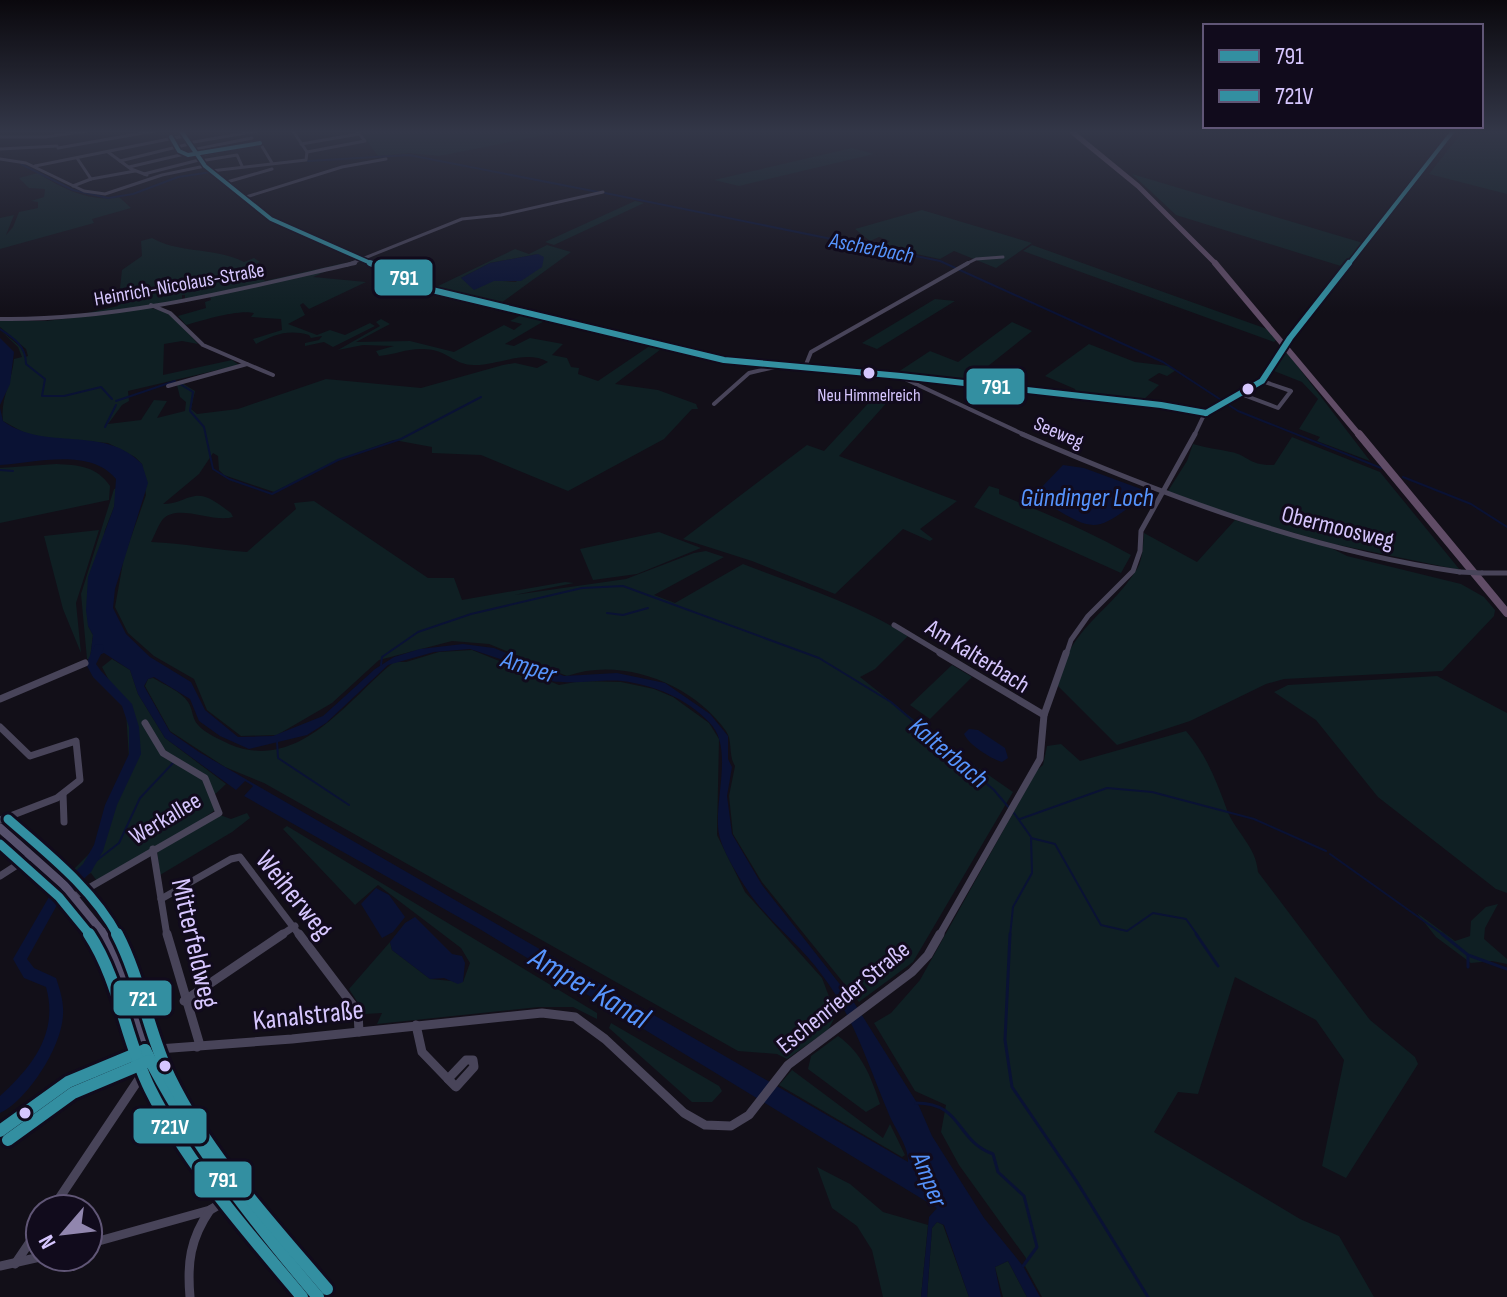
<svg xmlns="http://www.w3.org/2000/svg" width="1507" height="1297" viewBox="0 0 1507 1297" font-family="'Sofia Sans Condensed',sans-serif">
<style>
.green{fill:#0f1f23;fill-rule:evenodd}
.water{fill:#0a1234;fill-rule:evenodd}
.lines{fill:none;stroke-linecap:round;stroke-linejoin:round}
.stream-far1{stroke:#0a1234;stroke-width:2}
.stream{stroke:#0a1234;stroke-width:3}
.river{fill:#0a1234;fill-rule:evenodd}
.minor-far4{stroke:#484459;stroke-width:3}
.minor-far3{stroke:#484459;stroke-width:4}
.minor-far2{stroke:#484459;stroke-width:5}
.minor-far1{stroke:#484459;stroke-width:7}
.minor{stroke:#484459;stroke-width:9}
.secondary-far1{stroke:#55506c;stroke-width:9}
.secondary{stroke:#55506c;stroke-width:12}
.trunk-far2{stroke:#604c66;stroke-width:5}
.trunk-far1{stroke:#604c66;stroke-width:6}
.trunk{stroke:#604c66;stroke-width:8}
.minor-bridge-far1{stroke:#484459;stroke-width:4}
.minor-bridge{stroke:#484459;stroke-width:5}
.bus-1-far2-casing{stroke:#110b1c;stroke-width:7}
.bus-1-far1-casing{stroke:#110b1c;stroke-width:10}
.bus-1-casing{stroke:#110b1c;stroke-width:18}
.bus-2-far1-casing{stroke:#110b1c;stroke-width:15}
.bus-2-casing{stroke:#110b1c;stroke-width:18}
.bus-3-far1-casing{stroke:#110b1c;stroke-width:15}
.bus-3-casing{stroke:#110b1c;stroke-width:18}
.bus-4-casing{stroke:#110b1c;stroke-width:7}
.bus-1-far2{stroke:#338fa1;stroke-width:4}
.bus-1-far1{stroke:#338fa1;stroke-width:6}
.bus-1{stroke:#338fa1;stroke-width:12}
.bus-2-far1{stroke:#338fa1;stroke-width:9}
.bus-2{stroke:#338fa1;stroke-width:12}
.bus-3-far1{stroke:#338fa1;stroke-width:9}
.bus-3{stroke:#338fa1;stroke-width:12}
.bus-4{stroke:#338fa1;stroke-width:4}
.bus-dot{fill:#d6c6fe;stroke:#110b1c;stroke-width:3}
.labels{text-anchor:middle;stroke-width:6;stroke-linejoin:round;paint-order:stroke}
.far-bus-label{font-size:18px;fill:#d6c6fe;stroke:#110b1c}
.far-street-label{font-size:20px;fill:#d6c6fe;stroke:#110b1c}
.far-water-label{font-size:22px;font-style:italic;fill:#5694fd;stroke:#110b1c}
.street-label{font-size:24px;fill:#d6c6fe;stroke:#110b1c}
.water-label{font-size:26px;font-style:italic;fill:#5694fd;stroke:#110b1c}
.near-street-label{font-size:28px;fill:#d6c6fe;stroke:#110b1c}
.near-water-label{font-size:32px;font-style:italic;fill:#5694fd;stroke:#110b1c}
.line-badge{stroke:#110b1c;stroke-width:3}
.badge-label{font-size:22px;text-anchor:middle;font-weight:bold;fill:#fff}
</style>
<rect width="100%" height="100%" fill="#120f18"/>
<g class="green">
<path d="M360,131H565L439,156L409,153L378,156Z"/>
<path d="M1463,131H1507V194L1429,174Z"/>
<path d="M852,148L874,154L739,186L714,180Z"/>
<path d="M38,173C60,188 92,203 119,197L131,208L92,219L94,223L0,249V218L14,215L6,235L13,227L19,212L38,208V202L31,201L44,197L45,189L29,188L19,178Z"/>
<path d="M1132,174L1363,243L1344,267L1176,215Z"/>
<path d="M635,201L644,203L554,245L545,242Z"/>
<path d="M922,210L1032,243L996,268L954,251L940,259L883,247L890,241L879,237L870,241L855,229Z"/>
<path d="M152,238C180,254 215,247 244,262L254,258L260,262L251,266L265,281L344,263L313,277L366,282L309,309L303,303L300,305L305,315L288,324L317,335L330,330L345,335L370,323L375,326L333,347L324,342L305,346V343L319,340L322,336L311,338L309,335C287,329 274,335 256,344L253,339L282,330L281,319L251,317L254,313C239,309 203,320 186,325L178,316L206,308L205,302L211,300L210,296L185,299V295H182V299L147,307L170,313L198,344L182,341L164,344L163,375L232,360L239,365L128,391L129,401L122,405L108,424L141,420L154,400L167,401L157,418L185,411L186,402L180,397L177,385L182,383L195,391L191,409L197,414L238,409L326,379L421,388L503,365L515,363L537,368L548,362C525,349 498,366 473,365C457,365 448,353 433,350C410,346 399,354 379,356L376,351L394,346L363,345L338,350L380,326L376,322L381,319L390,324L356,342L410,341L454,352L504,325L514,330L522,324L510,321L527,312L551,317L505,344L514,346L530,338L563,344L552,355L567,358L571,367L579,368L578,374L598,381L654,343L665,346L615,384L658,390L696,404L698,409H692L664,439L568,491L481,455L432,453V447L394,440L337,460L274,492L224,475L219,470L218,456L213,453L199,474L163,504C178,504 183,498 195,496C208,494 221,506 231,513L233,517C212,523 178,503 163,519C158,525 155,535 151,542C184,543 214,550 247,552L296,509L294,503L314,501L428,578H454L462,600L565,582L574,583L514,595L626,579L694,553L706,551L724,557L654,595L675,603L743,564C799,586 858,604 908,636L875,669L860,677L951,749L1013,792L913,962L859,1002L762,882L733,834L729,796L735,766C728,755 733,741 726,731C693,684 622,656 567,676L489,644L452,641L379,660L332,703L277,735L241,736L207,710L194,679L154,656L128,633L115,607L124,557L146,495L142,464L135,457L108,443L32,437L3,421C0,399 12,382 14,359L22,357L18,347L0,330L23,349L25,357L28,356L26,349L0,327V321H47L93,315L74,316L118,306L122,270L142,256L141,241Z"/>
<path d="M547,245L571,252L501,303L434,288L515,249L529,254ZM538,254L516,282L461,278L490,263Z"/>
<path d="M1032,245L1267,329L1276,340L1274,342L1023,251Z"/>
<path d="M935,299L955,301L877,349L862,343Z"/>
<path d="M1012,322L1032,331L968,382L895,374L930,351L958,362Z"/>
<path d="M1089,344L1135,362L1169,366L1176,370L1167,376L1159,373L1148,380L1159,385L1141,402L1077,395L1075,389L1045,376Z"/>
<path d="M1286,351L1370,461L1317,441L1320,437L1299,429L1318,399L1302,382L1274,371Z"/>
<path d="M875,396L890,399L839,456L957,501L920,529L933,539L930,541L903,529L835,594L752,561L683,539L807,445L824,451Z"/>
<path d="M1292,437L1380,472L1460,570L1334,544L1240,518L1168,491L1187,461L1193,444C1206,448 1218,449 1231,452C1248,455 1249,466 1274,465Z"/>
<path d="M56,464C79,465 96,466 110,486L109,500L0,523V468Z"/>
<path d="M989,486L999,489V494C1044,513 1089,531 1131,555L1121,573L974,507Z"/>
<path d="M118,488L114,507L105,530L88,626L93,635L90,659H87L81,594L114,489Z"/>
<path d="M1235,520L1331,548L1347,556L1461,584L1484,597L1495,610L1494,616L1442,671L1284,679L1266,684L1190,721L1117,745L1057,685C1070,626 1109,614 1137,569C1143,559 1143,544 1144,533L1197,562Z"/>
<path d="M99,530L76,603L81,653L63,609L44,536Z"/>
<path d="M659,532L701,548L637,574L593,580L580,549Z"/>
<path d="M472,650L559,685L581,681L621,682L654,689L673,697L709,723L719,739L717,835L745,892L822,978L836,1015L828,1030L787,1059L777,1054L738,1051L264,783L225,767L170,731L145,686L148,679L153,678C163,684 182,692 188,702C193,709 192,719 198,725C205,733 219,739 229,744C299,774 348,699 394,662H406L439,652Z"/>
<path d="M112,659L130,670L138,694L165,738L226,784L211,798L215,810L201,820L97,881L91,873L75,881L71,878L72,871L96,847L105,807L129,758L126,712L102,667Z"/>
<path d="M952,665L972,677L930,719L910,705Z"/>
<path d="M1437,676L1507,713V893L1496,889L1378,797L1316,720L1274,692L1288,685Z"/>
<path d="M1186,731C1206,754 1217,782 1227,810C1236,833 1256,846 1258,872L1370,1020L1415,1057L1418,1064L1346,1178L1322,1166L1344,1060L1316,1020L1235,977L1198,1094L1178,1092L1154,1132L1300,1219L1339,1236L1374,1297H1042L1025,1266L1026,1258L959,1165L941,1132L946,1105L915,1091L874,1023L891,1013L920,980L1037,770L1043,765L1047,746L1061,744L1080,761Z"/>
<path d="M247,813L250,818L232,832L160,875L157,850L220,815L231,819Z"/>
<path d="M287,826L597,1013V1019L573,1007H539L377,1024L382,1013L365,1014L349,989L390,942L392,950L430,979L463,982L470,963L461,948L378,885L355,905L283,829Z"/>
<path d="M1498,904L1485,928L1484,939L1507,959V964L1492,961L1471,963L1436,937L1417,913L1455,941L1470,936L1471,921L1486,907Z"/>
<path d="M611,1023L719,1086L722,1091L712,1102H692L609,1028Z"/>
<path d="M838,1036C862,1053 871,1077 880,1104L866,1112L808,1069L811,1056Z"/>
<path d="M792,1070L883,1138L890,1124L905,1155L902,1157L779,1085Z"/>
<path d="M817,1167L850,1184L883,1212L928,1225L921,1297H883L872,1250L857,1226L832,1208Z"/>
<path d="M937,1222L943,1225L969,1297H927L932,1228Z"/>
<path d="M1008,1261L1027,1297H1003L995,1267Z"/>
</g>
<g class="water">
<path d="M538,254L544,257L542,267L521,281H494L474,290L461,278L490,263Z"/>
<path d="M0,338L14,352L10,384L0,405Z"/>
<path d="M0,408L3,421C45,452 104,424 142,464L148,483L115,589L113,608L126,634L150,657L191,682L205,710L238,737L273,736L323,716L375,669L394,657L420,649L463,644L494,648L564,676L617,673L665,683L710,714L728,736V759L732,767L727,796L732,834L762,885L853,1001L919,1106L932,1136L984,1218L1023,1266L1040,1297H1027L1008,1261L995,1267L1001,1297H969L944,1225L937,1222L932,1228L927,1297H921L929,1217L937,1208L478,928L244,796L253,786L245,781L236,790L165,738L138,694L130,670L104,653L90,659L93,635L88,626L86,610L88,577L114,507L116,479C90,447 35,463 0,465ZM470,649L524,667C542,692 595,678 622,681C654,685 686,698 709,722C735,747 713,801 719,834C722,850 737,874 746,888C766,920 800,944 822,975C853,1015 869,1067 888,1112C894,1128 909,1146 908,1162L199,752L170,732L144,686L148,679L154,677L190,699L199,721L220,736L249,749L307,735L326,723L388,665L434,652Z"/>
<path d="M1063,465L1084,468L1141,489V498C1092,537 1093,530 1040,500L1038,491Z"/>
<path d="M969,729L978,730L1005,748L1008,758L1002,762C990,758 970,746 964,734Z"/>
<path d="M376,888L389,895L405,917L393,932L382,938L361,904Z"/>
<path d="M415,917L452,954L462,956L465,963L463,982L458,984L444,978L430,979L392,950L390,942L405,923Z"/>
</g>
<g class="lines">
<g class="stream-far1">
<path d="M308,161L409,155L598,192"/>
<path d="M21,164L73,190L108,198L133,194L178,177L211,172"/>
<path d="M605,193L940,261L1163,362L1238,411L1381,468"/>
<path d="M0,329C14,338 26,346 26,364L45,379L42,396H64L101,387L112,399"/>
<path d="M180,384L193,392L190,411L204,427L213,469L229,479L272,494L338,460L401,439L481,397"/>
<path d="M116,401L175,381"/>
<path d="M105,427L116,405"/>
<path d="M0,470L13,471"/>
<path d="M1403,477L1471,504L1507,527"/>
<path d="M607,613L623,615L648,608"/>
<path d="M381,665L382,657L418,632L471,614L582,588L623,586L819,658L891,702L994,790L1010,809"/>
<path d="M277,741L278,758L349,805"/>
<path d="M1020,819L1107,788L1152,792L1254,819L1326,851"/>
<path d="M1031,838L1055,844L1101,925L1127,931L1153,913L1186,919L1198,936"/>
<path d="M1330,854L1445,936"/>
<path d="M87,868L119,843L140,798L173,763"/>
<path d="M1010,936L1013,907L1032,873L1031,837L1014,813"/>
</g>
<g class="stream">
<path d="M1010,934L1005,1040L1012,1087L1077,1182L1148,1297"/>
<path d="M1196,934L1218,966"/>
<path d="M1442,934L1468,955L1507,969"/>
<path d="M1468,956V967"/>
<path d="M916,1103C963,1103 955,1140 993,1154L998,1172L1024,1196L1037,1247L1023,1266"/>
</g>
<path class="river" d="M99,644L103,645L104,648L96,664L101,671L132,704L139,727L141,754L117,805L103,851L91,872L57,905L27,959L34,968L56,978C60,990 64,1002 63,1015C62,1046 28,1100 0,1113V1096C32,1067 59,1033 46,987L24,978L13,959L49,897L83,864L94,845L105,805L129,754V727L122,706L93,677L86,664L95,645Z"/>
<g class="minor-far4">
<path d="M181,131L205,166L271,219L375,265"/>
<path d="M0,137H45L87,131"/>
<path d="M188,143L258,131"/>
<path d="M260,143L272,163"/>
<path d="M301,144L359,134"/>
<path d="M58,148L154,131"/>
<path d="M0,149L57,146"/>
<path d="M192,150L252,138"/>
<path d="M108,152L131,169L147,175"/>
<path d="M307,152L365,141L357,131"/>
<path d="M196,156L261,143"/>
<path d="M0,159L26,163L84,191L105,194L162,175L205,166"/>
<path d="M120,161L189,144"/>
<path d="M200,161L237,155L242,166"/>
<path d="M35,166L184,136"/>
<path d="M129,167L193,152"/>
<path d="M211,171L306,160L307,152L293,131"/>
<path d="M144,174L199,160"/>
<path d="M91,179L135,171"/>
<path d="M227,182L272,169"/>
<path d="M73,186L91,179L77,158"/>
<path d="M246,197L342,167L386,159"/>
<path d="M347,265L462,219L501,215L603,192"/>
<path d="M964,265L976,259L1003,257"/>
<path d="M1348,265L1453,131"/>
</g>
<g class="minor-far3">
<path d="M370,263L432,290L724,360L901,376L1161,405L1206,413"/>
<path d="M151,305L170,313L203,345L247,364L168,386"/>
<path d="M0,319C119,321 240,289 355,263"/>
<path d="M1290,338L1349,263"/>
<path d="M247,364L273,375"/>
<path d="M805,367L811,352L968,263"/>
<path d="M903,378L1027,436"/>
<path d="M1241,394L1278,408L1291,391L1262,381"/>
<path d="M714,404L749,373L775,367"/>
<path d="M1194,436L1204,415L1262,381L1280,352"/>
</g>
<g class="minor-far2">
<path d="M1022,434C1163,495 1307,550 1460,572"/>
<path d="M1482,573H1507"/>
<path d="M894,625L944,655"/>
<path d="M1066,655L1071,640L1088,616L1133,571L1140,551L1141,531L1195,434"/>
</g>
<g class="minor-far1">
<path d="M940,653L1044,715"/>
<path d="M0,699L85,663"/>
<path d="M0,727L30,756L76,741L80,780L57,798L0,820"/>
<path d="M63,794L64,822"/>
<path d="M153,849L167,936"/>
<path d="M0,876L31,856"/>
<path d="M73,897L219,813L205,778L163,753L145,723"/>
<path d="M161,899L231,859L240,857L300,936"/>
<path d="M280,936L295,926"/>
<path d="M939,936L1040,759L1044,715L1066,653"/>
</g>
<g class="minor">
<path d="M167,934L199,1042L197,1047"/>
<path d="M299,934L358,1012L359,1032"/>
<path d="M184,1001L283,934"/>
<path d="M416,1025L422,1052L448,1079"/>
<path d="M466,1060H473L474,1067L456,1087L448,1079Z"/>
<path d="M0,1131L52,1090L119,1058L145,1050L292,1039L542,1013L575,1017L605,1039L684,1113L705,1125L731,1126L749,1115L788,1065L912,972L928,955L940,934"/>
<path d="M52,1209L139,1079"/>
<path d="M88,1244L210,1210L234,1196"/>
<path d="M15,1264L40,1227"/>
<path d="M0,1266L40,1257"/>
<path d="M190,1297C187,1263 190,1239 210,1210"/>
</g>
<path class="secondary-far1" d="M0,828L64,885L105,936"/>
<path class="secondary" d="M104,934C129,980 136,1032 158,1079C195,1160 261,1229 318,1297"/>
<path class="trunk-far2" d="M1071,131L1138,186L1217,265"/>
<path class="trunk-far1" d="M1215,263L1360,436"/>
<path class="trunk" d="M1359,434L1507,613"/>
<path class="minor-bridge-far1" d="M1280,352L1290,338"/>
<path class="minor-bridge" d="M1460,572L1482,573"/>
<defs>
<g id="bus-1-far2">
<path d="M181,131L205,166L271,219L375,265"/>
<path d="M1348,265L1453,131"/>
</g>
<g id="bus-1-far1">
<path d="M370,263L432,290L724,360L901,376L1161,405L1206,413"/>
<path d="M1206,413L1262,381L1290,338L1349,263"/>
</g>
<g id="bus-1">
<path d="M145,1050C191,1141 252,1219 318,1297"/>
<path d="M0,1131L68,1082L145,1050"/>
</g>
<path id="bus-2-far1" d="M0,844L59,897L91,936"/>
<g id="bus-2">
<path d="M89,934C120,981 125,1039 150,1089C188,1166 247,1231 302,1297"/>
<path d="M8,1140L73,1093L149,1061"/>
</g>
<path id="bus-3-far1" d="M8,819C48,854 93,889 118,936"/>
<path id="bus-3" d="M117,934C141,980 148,1032 170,1078C208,1156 271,1223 327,1289"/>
<path id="bus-4" d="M171,137L179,151L188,155L260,143"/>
</defs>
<use href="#bus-1-far2" class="bus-1-far2-casing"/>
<use href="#bus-1-far1" class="bus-1-far1-casing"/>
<use href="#bus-1" class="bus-1-casing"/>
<use href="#bus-2-far1" class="bus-2-far1-casing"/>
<use href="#bus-2" class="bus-2-casing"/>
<use href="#bus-3-far1" class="bus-3-far1-casing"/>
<use href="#bus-3" class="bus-3-casing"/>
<use href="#bus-4" class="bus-4-casing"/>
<use href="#bus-1-far2" class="bus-1-far2"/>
<use href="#bus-1-far1" class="bus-1-far1"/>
<use href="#bus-1" class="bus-1"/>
<use href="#bus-2-far1" class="bus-2-far1"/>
<use href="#bus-2" class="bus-2"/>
<use href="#bus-3-far1" class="bus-3-far1"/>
<use href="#bus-3" class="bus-3"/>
<use href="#bus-4" class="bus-4"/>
</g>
<linearGradient id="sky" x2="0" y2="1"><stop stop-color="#0a080d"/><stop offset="0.42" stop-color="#333748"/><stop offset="1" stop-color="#333748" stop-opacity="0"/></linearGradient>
<rect width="1507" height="313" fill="url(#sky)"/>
<g class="bus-dot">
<circle cx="869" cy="373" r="7"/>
<circle cx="1248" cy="389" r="7"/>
<circle cx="165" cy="1066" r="7"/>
<circle cx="25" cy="1113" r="7"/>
</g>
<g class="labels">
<g class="far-bus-label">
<text x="869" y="401">Neu Himmelreich</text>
</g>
<g class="far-street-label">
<text transform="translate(179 284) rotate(-10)" y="7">Heinrich-Nicolaus-Straße</text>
<text transform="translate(1059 432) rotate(23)" y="7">Seeweg</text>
</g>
<g class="far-water-label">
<text transform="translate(872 247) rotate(11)" y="8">Ascherbach</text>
</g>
<g class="street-label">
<text transform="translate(1338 527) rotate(14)" y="8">Obermoosweg</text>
<text transform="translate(978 656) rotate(32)" y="8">Am Kalterbach</text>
<text transform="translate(165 818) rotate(-31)" y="8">Werkallee</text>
<text transform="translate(843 997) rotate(-39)" y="8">Eschenrieder Straße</text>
</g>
<g class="water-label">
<text x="1087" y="506">Gündinger Loch</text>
<text transform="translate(529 666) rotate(18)" y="9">Amper</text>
<text transform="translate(949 752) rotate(40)" y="9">Kalterbach</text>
<text transform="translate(930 1179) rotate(68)" y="9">Amper</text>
</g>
<g class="near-street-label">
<text transform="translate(295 894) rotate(51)" y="10">Weiherweg</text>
<text transform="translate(196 943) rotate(77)" y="10">Mitterfeldweg</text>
<text transform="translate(308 1014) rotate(-6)" y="10">Kanalstraße</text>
</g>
<g class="near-water-label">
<text transform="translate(590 987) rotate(30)" y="11">Amper Kanal</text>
</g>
</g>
<g class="line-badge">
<rect x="373" y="258" width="61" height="39" rx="8" fill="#338fa1"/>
<rect x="965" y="367" width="61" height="39" rx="8" fill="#338fa1"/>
<rect x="112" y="979" width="61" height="38" rx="8" fill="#338fa1"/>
<rect x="132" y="1107" width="76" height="38" rx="8" fill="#338fa1"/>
<rect x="193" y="1160" width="60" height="39" rx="8" fill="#338fa1"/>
</g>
<g class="badge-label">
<text x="404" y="285">791</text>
<text x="996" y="394">791</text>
<text x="143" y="1006">721</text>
<text x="170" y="1134">721V</text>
<text x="223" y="1187">791</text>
</g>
<rect x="1203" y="24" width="280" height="104" fill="#110b1c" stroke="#605676" stroke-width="2"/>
<rect x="1219" y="50" width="40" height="12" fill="#338fa1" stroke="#605676" stroke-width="2"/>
<text x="1275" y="64" font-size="24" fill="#d6c6fe">791</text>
<rect x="1219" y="90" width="40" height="12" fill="#338fa1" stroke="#605676" stroke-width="2"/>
<text x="1275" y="104" font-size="24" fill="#d6c6fe">721V</text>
<g transform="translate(64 1233) rotate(242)"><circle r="38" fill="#110b1c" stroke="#605676" stroke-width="2"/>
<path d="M0-6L14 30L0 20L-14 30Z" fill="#9186ae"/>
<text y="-12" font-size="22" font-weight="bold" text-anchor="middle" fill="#d6c6fe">N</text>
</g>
</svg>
